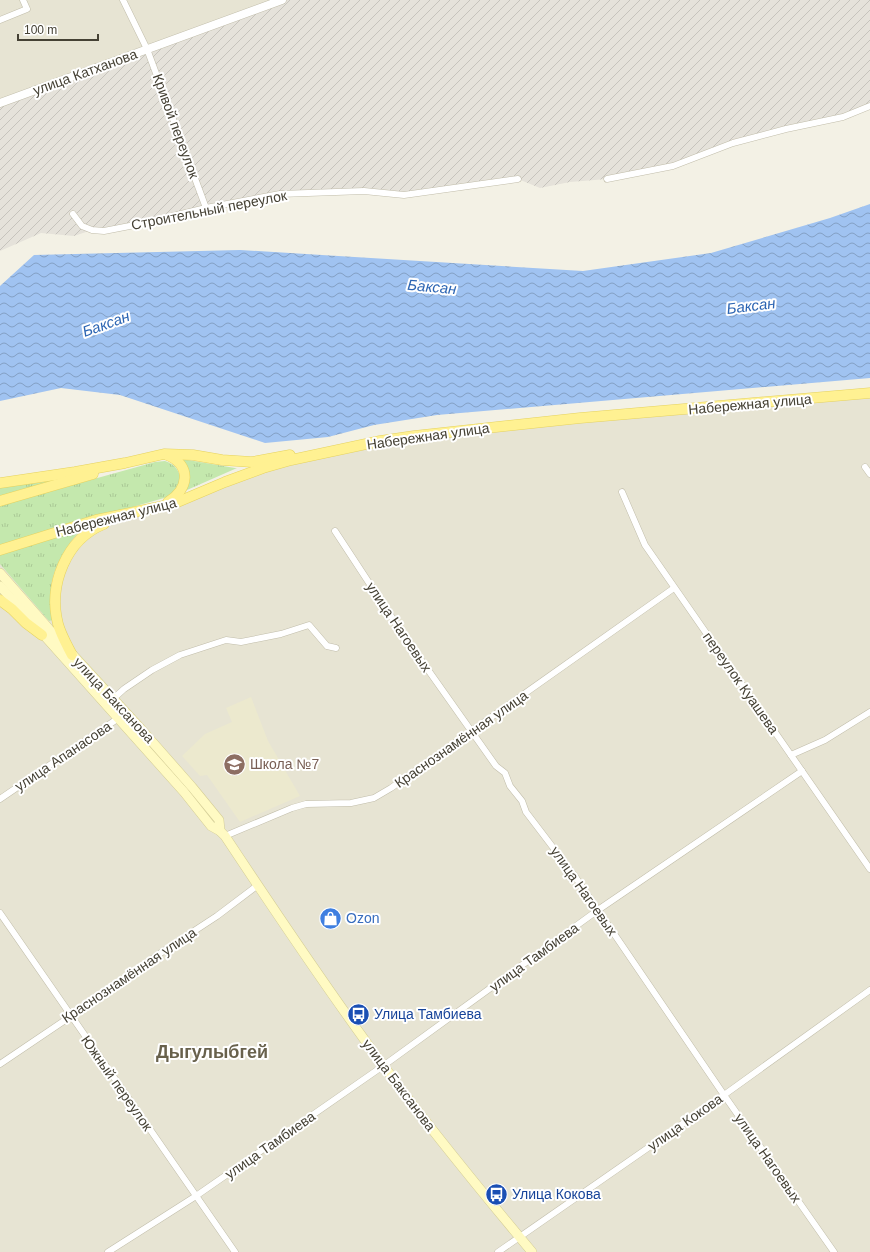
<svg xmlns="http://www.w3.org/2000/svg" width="870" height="1252" viewBox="0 0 870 1252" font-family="Arial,sans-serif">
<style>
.residential{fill:#e7e4d3}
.industrial{fill:url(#industrial-furrows)}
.education{fill:#ece9ce}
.grass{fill:url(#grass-tufts)}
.water{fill:url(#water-waves)}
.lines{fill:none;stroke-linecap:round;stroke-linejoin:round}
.minor-casing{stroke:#c1bdaa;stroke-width:7}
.tertiary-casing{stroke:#c1bdaa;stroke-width:9}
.secondary-casing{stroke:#d4cd94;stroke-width:10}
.primary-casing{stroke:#e5d260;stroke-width:11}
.minor{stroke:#fff;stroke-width:6}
.tertiary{stroke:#fff;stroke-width:8}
.secondary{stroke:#fffac3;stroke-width:9}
.primary{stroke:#fff192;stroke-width:10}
.labels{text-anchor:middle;stroke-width:4;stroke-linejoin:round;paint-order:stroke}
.street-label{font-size:14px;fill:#454134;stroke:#fff}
.education-label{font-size:14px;fill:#785e54;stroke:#fff;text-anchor:start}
.shop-label{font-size:14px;fill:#366cbe;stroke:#fff;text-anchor:start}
.transit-label{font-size:14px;fill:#164399;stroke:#fff;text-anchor:start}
.water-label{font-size:15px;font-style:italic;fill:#2c65b3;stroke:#fff}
.district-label{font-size:18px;font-weight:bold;fill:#68614c;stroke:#fff}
</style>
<defs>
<pattern id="industrial-furrows" width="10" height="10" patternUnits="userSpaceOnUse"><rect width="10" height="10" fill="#e5e2da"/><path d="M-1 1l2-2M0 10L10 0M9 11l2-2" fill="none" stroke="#c6c3bc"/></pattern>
<pattern id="grass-tufts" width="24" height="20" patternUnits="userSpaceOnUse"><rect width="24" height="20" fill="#c4e8ad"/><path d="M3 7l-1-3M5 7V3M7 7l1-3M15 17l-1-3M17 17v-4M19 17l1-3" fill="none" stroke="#aac895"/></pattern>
<pattern id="water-waves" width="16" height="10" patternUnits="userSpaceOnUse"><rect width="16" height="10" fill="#a0c3f1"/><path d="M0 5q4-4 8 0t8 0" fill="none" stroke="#84a0c4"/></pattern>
</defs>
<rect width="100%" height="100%" fill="#f3f1e5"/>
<g class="residential">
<path d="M0,0H282L0,103Z"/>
<path d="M870,393V1252H0V550L130,513L225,482L380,441Z"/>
</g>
<path class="industrial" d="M282,0H870V106L843,117L733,143L673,166L607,179L570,182L540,188L518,179L404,195L364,191L280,194L140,224L92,230L74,236L41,233L0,251V103Z"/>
<path class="education" d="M251,697L268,741L300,796L240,822L207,775L200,776L182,756L205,734L232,722L226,708Z"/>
<g class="grass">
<path d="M182,459L235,468H237L187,490Z"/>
<path d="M165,461C176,465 179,470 181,481L173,495L164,498L0,545V505L155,462Z"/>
<path d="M76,475L0,496V485Z"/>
<path d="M82,528C68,544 53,566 51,588C50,599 52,609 53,620L49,621L0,564V554Z"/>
</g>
<path class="water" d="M870,204V378L437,415L374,425L328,437L265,443L120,395L61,388L0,401V286L34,255L240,250L583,271L711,253L830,218Z"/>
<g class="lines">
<defs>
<g id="minor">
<path d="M123,0L147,49L206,208"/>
<path d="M0,20L27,9L23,0"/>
<path d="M607,179L673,166L733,143L786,129L843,117L870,106"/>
<path d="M73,214L82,226L92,230L104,231L140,224L206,208L280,194L364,191L404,195L518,179"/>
<path d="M865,467L870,474"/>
<path d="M622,492L645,545L870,869"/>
<path d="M335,531L402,633L496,766L505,773L510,786L522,801L526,812L574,875L724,1095L834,1252"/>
<path d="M113,699L124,689L152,670L180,655L226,640L241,642L281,634L309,625L327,646L336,648"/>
<path d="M791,755L825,740L870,712"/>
<path d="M0,799L126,713"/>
<path d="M225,836L292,808L306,804L351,803L374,798L391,788L674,588"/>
<path d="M0,913L235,1252"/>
<path d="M0,1064L129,977L156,956L217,916L258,885"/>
<path d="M108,1252L196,1196L383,1066L598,910L802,771"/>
<path d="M498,1252L724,1095L870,990"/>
</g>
<path id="tertiary" d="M0,103L282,0"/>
<g id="secondary">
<path d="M0,573L49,629L141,729L192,787L219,820L220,831"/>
<path d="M0,586L184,792L211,826L220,831L225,836C276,913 328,991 383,1065C430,1129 481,1191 532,1252"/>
</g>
<g id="primary">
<path d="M167,455C192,465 189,489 168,502"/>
<path d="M0,483L75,472L125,463L164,454L193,455L222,460L252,462L290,455"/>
<path d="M0,501L93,474"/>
<path d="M0,550L96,520L173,504L225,482L263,468L291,460L380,441L414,436L580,418L870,393"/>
<path d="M0,600L12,609L26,623L42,635"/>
<path d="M72,655C67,645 61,635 58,624C48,585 66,539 104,524"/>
</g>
</defs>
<use href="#minor" class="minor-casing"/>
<use href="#tertiary" class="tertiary-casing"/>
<use href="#secondary" class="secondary-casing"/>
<use href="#primary" class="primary-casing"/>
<use href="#minor" class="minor"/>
<use href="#tertiary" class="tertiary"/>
<use href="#secondary" class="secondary"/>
<use href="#primary" class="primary"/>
</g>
<defs>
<symbol id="school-disc" viewBox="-11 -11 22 22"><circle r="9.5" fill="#8d6e63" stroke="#fff"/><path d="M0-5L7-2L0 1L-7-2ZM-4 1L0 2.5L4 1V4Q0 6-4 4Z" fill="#fff"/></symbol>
<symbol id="shop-disc" viewBox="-11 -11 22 22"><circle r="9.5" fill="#3f7fe0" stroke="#fff"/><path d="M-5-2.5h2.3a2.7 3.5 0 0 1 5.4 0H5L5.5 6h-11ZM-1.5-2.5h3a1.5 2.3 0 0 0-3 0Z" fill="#fff"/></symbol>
<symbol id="bus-disc" viewBox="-11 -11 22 22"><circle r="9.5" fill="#1a4fb4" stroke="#fff"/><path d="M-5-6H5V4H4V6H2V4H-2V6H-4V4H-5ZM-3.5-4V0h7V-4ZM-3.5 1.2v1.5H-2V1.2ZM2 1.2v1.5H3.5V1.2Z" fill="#fff"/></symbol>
</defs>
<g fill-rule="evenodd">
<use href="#school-disc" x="222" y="752" width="25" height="25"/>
<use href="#shop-disc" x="318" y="906" width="25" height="25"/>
<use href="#bus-disc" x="346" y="1002" width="25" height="25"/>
<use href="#bus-disc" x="484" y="1182" width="25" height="25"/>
</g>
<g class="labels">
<g class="street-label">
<text transform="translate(85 72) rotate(-20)" y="5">улица Катханова</text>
<text transform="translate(176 126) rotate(70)" y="5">Кривой переулок</text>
<text transform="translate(209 210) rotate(-11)" y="5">Строительный переулок</text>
<text transform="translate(750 404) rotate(-5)" y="5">Набережная улица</text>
<text transform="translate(428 436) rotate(-8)" y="5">Набережная улица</text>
<text transform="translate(116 517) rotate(-14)" y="5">Набережная улица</text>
<text transform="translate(399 627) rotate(56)" y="5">улица Нагоевых</text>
<text transform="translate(741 683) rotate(55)" y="5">переулок Куашева</text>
<text transform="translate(114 700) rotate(47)" y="5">улица Баксанова</text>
<text transform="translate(461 739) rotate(-35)" y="5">Краснознамённая улица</text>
<text transform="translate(63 756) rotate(-34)" y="5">улица Апанасова</text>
<text transform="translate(584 891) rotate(55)" y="5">улица Нагоевых</text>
<text transform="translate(534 957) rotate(-36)" y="5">улица Тамбиева</text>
<text transform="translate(129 975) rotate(-34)" y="5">Краснознамённая улица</text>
<text transform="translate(117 1083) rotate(55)" y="5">Южный переулок</text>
<text transform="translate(399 1085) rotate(53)" y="5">улица Баксанова</text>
<text transform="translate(685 1122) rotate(-35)" y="5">улица Кокова</text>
<text transform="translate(270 1145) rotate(-35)" y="5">улица Тамбиева</text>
<text transform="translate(768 1158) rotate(55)" y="5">улица Нагоевых</text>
</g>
<g class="education-label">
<text x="250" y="769">Школа №7</text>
</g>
<g class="shop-label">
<text x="346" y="923">Ozon</text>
</g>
<g class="transit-label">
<text x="374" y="1019">Улица Тамбиева</text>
<text x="512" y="1199">Улица Кокова</text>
</g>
<g class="water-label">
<text transform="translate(432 287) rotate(5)" y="5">Баксан</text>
<text transform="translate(751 306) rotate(-7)" y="5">Баксан</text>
<text transform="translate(106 324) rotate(-20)" y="5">Баксан</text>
</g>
<g class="district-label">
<text x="212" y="1058">Дыгулыбгей</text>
</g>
</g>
<path d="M18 34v6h80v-6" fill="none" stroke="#454134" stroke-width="2"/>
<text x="24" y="34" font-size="12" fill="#454134" stroke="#ffffff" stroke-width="3" paint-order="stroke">100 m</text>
</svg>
